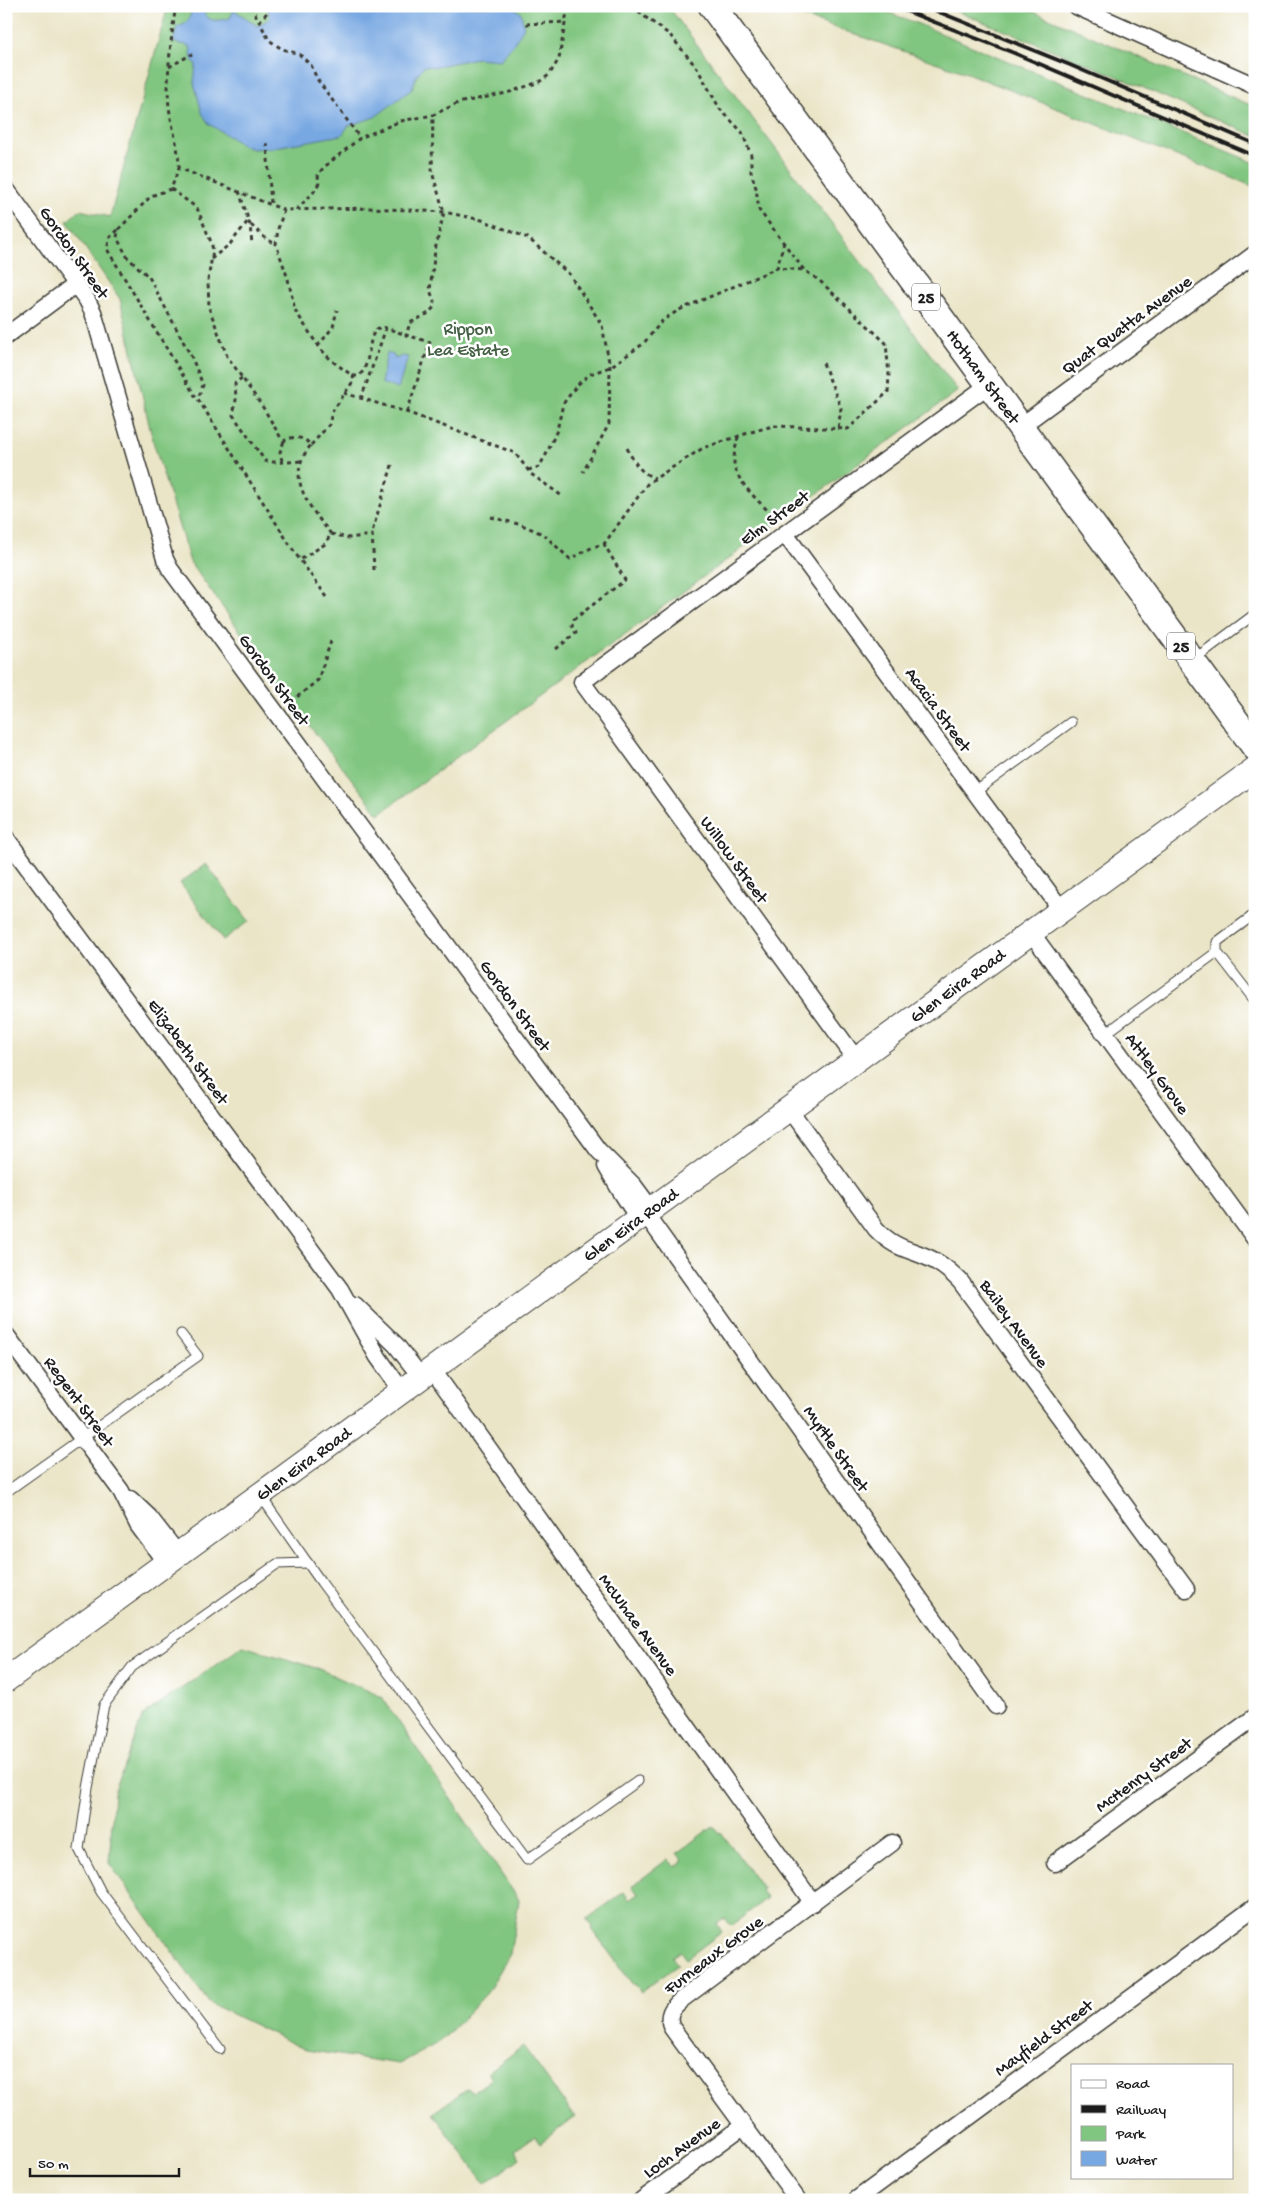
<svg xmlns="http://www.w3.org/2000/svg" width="1261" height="2206" viewBox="0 0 1261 2206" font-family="'Gochi Hand',sans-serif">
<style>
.green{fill:#81c680;stroke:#4e714e}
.water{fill:#78a8e2;stroke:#4a627f}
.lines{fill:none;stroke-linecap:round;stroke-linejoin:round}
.lane-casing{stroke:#3b3a36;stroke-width:11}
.street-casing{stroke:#3b3a36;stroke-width:19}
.secondary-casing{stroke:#3b3a36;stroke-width:26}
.primary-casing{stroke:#3b3a36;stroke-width:29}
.path{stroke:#3b3a36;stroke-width:3;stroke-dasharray:4 4;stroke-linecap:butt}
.lane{stroke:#fff;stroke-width:9}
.street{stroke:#fff;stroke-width:16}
.secondary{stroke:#fff;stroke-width:24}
.primary{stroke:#fff;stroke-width:26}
.rail{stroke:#1c1c1c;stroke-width:4}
.labels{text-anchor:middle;stroke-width:5;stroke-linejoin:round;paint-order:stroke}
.shield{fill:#fff;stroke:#606060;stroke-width:1}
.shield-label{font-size:16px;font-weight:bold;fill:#1c1c1c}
.street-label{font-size:18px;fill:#1c1c1c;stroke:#fff}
.park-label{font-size:18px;fill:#446044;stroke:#fff}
</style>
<rect width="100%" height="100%" fill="#fff"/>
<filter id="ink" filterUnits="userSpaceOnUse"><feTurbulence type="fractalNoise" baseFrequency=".02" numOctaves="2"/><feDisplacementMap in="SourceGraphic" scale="10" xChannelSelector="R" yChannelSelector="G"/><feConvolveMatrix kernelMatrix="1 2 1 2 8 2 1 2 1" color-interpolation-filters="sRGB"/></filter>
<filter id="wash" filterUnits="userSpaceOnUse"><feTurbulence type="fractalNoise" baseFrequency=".0096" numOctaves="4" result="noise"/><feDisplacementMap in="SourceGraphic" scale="20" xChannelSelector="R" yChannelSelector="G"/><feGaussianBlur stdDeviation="1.12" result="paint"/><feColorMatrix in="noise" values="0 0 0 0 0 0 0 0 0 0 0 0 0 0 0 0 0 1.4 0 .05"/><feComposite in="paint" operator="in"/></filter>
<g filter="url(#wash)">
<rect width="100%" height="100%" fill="#eae5c7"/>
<g class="green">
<path d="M168,6H668L958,391L379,814L291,702L190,562L153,441L120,299L67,221L80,210L110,217Z"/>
<path d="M772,6H871L916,23L1255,163V187L967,73Z"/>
<path d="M944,6H1021L1255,107V136L1109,73Z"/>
<path d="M206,864L249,921L223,940L180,883Z"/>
<path d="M243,1646L319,1669L382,1697L519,1900L510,1954L487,1993L441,2041L399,2064L306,2050L209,2003L109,1863L114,1793L143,1715Z"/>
<path d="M713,1826L719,1833L721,1832L763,1889L761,1891L767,1898L731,1926L725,1918L717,1924L722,1932L686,1959L680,1951L672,1957L678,1965L641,1992L635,1984L633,1985L592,1929L593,1927L587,1919L624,1892L629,1900L638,1894L632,1886L668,1859L675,1867L683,1861L677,1853Z"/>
<path d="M523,2046L575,2117L540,2143L535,2136L515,2150L520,2158L485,2184L433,2113L468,2088L472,2093L492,2079L488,2072Z"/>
</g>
<g class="water">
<path d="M189,6L203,9C206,23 218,21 230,18L234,10L258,26L270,18L267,7L295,9L297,6H512L521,13L524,27L513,45L500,60L477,58L433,67L424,66L417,75L412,89L375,117L348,126L342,135L270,148L252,149L241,144L209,124L202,113L194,83L196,64L192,60L190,46L173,42L177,27C188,24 193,18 189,6Z"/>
<path d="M387,353L393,355L396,359L402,356L408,357L398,389L381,383Z"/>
</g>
</g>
<g filter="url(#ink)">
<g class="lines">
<defs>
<g id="lane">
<path d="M1193,660L1255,614"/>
<path d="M975,792L1071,722"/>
<path d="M1217,952V942L1255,914"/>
<path d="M1105,1034L1217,952L1255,1001"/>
<path d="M6,1492L198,1356L181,1334"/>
<path d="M260,1495L321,1582L527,1860L638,1781"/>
<path d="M220,2049L101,1892L79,1849L88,1788L104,1705L132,1667L277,1564L308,1563"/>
</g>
<g id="street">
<path d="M1076,6L1255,86"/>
<path d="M6,189L87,300L93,312L165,559L170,569L598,1150L634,1186L651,1209"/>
<path d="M6,336L76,284"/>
<path d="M1021,426L1255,254"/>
<path d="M785,534L1061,909"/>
<path d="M6,838L340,1289L378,1357L402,1391"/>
<path d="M1030,931L1255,1239"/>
<path d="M856,1059L582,682L990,384"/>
<path d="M789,1109L876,1229C897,1251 910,1248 935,1261C944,1266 952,1273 960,1281L1186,1589"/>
<path d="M606,1166L620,1190L638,1218"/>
<path d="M645,1213L996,1706"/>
<path d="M355,1305L396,1345L421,1377"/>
<path d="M6,1335L121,1491L138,1525L166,1563"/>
<path d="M432,1369L813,1903"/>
<path d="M130,1499L149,1517L178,1554"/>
<path d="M1055,1863L1255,1717"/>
<path d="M642,2200L743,2126"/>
<path d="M798,2200L672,2028C666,2015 672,2008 681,2000L892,1843"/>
<path d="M856,2200L1255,1907"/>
</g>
<path id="secondary" d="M6,1680L1255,769"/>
<path id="primary" d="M712,6L1255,747"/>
</defs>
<use href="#lane" class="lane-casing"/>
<use href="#street" class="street-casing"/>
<use href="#secondary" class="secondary-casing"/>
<use href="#primary" class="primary-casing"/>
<g class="path">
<path d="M177,6L175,11C171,42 166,75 169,107C172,128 179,147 179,168"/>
<path d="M251,6L269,40L282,49L299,54L311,65L317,79L360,138"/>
<path d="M259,22L271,8L278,6"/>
<path d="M526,24L566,22"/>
<path d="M169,67L192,54"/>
<path d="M267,143L271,205"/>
<path d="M171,189L197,208L211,242L213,250L208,280L209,308L227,356L264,409L281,438L284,441C293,435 304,437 311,445C307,450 303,456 301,462C292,488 316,515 331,534L325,544L300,560"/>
<path d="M239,191L250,225L252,244"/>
<path d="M284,210L278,229L276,244L288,279L295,310L318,346L332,361L353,376L354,380L332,412L329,425L311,445"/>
<path d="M296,210L313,193L319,183L318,175L323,168L360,138L401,121L433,115L458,103L507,93L539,82L549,75L559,59L568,6"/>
<path d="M251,225L266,239L276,244"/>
<path d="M118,230L110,237L107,249L197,399"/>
<path d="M784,242L777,268L804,270"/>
<path d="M211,259L230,244L248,221"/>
<path d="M318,346L333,327L337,310"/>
<path d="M823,363L841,408L838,429"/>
<path d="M353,376H359C374,361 365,332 381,327L386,328"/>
<path d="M242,378L235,383L236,400L233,415L265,461C274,463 291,462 301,461"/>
<path d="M344,393L409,413L515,453L531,474L562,496"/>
<path d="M361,399L386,328L406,335"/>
<path d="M407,412L430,342L406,335L410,323L429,313L434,307V301L430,290L435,250L444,212L432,172L433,115"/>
<path d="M738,437C736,447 732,458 735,468C741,487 762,504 775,518"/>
<path d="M627,448C634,462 640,473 655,478"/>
<path d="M282,461L280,452L284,441"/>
<path d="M528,470L539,467L547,453L557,430L563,404L577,385L590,374L610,367L643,344L663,320L679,310L777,268"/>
<path d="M491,517L522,525L543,534L570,559L593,547L604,544L648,483L703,448L751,432L773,426L848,429L888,392L889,375L886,343L820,281L804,270L759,210L756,188L751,172V155L742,132L720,109L697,68L670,35L630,6"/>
<path d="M331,534L349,538L372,535"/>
<path d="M374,570L372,532L393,462"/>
<path d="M327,597L295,553L198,399L203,385L192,358L149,277L128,258L117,238L118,230L151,196L171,189L179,168L284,210L370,208L444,212L482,220L528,238L570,275L602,325L610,367L609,424L583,472"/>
<path d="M556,649L576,633L572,626L573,620L625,580L604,544"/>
<path d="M291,702L318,680L331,641"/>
</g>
<use href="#lane" class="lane"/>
<use href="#street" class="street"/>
<use href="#secondary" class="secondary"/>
<use href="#primary" class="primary"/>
<g class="rail">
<path d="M893,6L1014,53L1255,156"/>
<path d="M924,6L1070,65L1255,144"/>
</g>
</g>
</g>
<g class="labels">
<g class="shield">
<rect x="912" y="283.5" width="28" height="27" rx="4"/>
<rect x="1167" y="632.5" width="28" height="27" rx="4"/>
</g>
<g class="shield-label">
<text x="926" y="303">25</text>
<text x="1181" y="652">25</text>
</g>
<g class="street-label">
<text transform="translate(75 252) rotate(55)" y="6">Gordon Street</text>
<text transform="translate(1126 324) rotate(-36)" y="6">Quat Quatta Avenue</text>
<text transform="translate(984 376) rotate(54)" y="6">Hotham Street</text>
<text transform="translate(774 517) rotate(-36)" y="6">Elm Street</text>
<text transform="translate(275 679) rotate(54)" y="6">Gordon Street</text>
<text transform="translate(939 709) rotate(54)" y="6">Acacia Street</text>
<text transform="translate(735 859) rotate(54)" y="6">Willow Street</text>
<text transform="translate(957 985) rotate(-36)" y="6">Glen Eira Road</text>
<text transform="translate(516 1005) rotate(54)" y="6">Gordon Street</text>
<text transform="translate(189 1051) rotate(54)" y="6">Elizabeth Street</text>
<text transform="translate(1158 1073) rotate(54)" y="6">Attley Grove</text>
<text transform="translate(630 1224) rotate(-36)" y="6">Glen Eira Road</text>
<text transform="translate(1015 1323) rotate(54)" y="6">Bailey Avenue</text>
<text transform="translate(80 1401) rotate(54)" y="6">Regent Street</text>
<text transform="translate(837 1448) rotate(55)" y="6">Myrtle Street</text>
<text transform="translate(303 1463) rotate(-36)" y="6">Glen Eira Road</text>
<text transform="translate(639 1624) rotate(54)" y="6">McWhae Avenue</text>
<text transform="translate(1143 1774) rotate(-36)" y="6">McHenry Street</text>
<text transform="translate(713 1954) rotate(-37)" y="6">Furneaux Grove</text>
<text transform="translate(1043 2037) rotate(-36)" y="6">Mayfield Street</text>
<text transform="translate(681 2147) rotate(-36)" y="6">Loch Avenue</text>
</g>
<g class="park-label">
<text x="468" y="334">Rippon<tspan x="468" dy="21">Lea Estate</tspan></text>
</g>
</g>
<rect width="1261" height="2206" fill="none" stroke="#fff" stroke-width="25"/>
<rect x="1071" y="2064" width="162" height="115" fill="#ffffff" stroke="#a4a4a4"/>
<rect x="1081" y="2080" width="25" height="8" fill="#ffffff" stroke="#a4a4a4"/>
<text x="1116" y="2088" font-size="15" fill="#1c1c1c">Road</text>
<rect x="1081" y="2105" width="25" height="8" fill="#1c1c1c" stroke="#a4a4a4"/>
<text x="1116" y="2114" font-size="15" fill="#1c1c1c">Railway</text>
<rect x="1081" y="2126" width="25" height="15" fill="#81c680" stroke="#a4a4a4"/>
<text x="1116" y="2138" font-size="15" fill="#1c1c1c">Park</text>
<rect x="1081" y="2151" width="25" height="15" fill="#78a8e2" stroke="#a4a4a4"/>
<text x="1116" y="2164" font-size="15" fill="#1c1c1c">Water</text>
<path d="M30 2168v8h149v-8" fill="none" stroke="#1c1c1c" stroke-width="2.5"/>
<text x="38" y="2168" font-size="15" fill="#1c1c1c" stroke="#ffffff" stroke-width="4" paint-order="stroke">50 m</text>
</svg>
